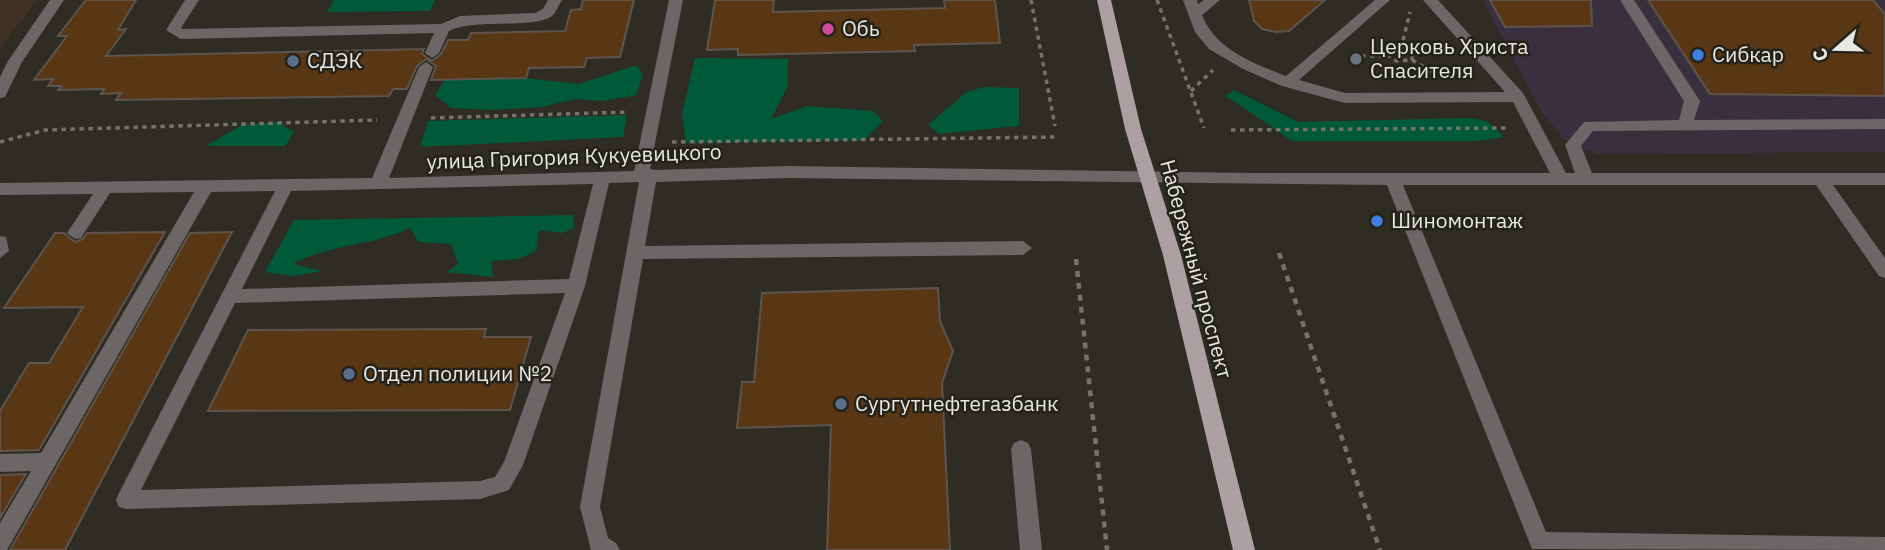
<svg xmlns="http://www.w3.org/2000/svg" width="1885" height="550" viewBox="0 0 1885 550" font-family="'IBM Plex Sans',sans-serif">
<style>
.commercial{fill:#3a2f3e}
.industrial{fill:#403025}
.green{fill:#005a3a}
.building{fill:#5a3714;stroke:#5d544d;stroke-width:2}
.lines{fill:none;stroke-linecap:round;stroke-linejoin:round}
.path-far1{stroke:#74726b;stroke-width:3.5;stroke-dasharray:4.5 4.5;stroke-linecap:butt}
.path{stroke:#74726b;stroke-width:4.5;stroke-dasharray:6 6;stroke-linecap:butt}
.minor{fill:#6c6667;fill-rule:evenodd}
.major{fill:#aca0a2;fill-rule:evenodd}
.hotel-dot{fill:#d1479c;stroke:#242319;stroke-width:2.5}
.shop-dot{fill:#3f7fe0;stroke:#242319;stroke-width:2.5}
.worship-dot{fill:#6b7280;stroke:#242319;stroke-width:2.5}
.service-dot{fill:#5c6f8a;stroke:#242319;stroke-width:2.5}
.labels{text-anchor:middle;stroke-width:5;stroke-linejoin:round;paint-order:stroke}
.poi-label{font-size:21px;fill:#e8e7e1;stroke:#242319;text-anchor:start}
.street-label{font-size:21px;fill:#e8e7e1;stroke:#242319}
</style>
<rect width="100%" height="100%" fill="#2e2c23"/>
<path class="commercial" d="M1483,0H1885V152L1598,154L1573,145L1563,138L1540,110Z"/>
<path class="industrial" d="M0,0H37L0,48Z"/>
<g class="green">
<path d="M334,0H435L430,11L327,12Z"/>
<path d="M695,58L788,59V86L771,119L807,106L873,111L883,121L864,140L686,143L682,114Z"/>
<path d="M637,65L643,75L636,95L603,101L575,99L542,107L490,110L451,108L435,95L445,80L526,78L579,84Z"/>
<path d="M984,87L1019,88V126L939,134L928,125L967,92Z"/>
<path d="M1234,90L1298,122L1470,118L1487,121L1504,137L1478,141H1292L1226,96Z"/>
<path d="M627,115L623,137L420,147L428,121Z"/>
<path d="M278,122L294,132L285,146H206L242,125Z"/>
<path d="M573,215L574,228L562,233L539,230L536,251L518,259L491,261L493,277L447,272L458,264L451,244L419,242L410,228C373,246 329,244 293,264L323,271L293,276L265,272L294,220Z"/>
</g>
<g class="building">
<path d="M86,0H136L118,30L126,29L106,56L424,49L422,54L432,61L441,54L448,40H468L471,33L565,31L571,10L581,9L583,0H634L620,57L587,58L584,67L529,68L526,78L431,80L436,66L426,59L417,66L407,89H393L389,96L116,100L121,93L101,94L104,89L58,90L62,86H48L53,79L34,80L67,36H58Z"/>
<path d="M715,0H774L773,12L945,8L944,0H995L1000,43L914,45L915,51L738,55V49L707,50Z"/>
<path d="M1249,0H1325L1289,31L1276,32L1262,29L1254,21Z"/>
<path d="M1490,0H1591L1592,26L1505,27Z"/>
<path d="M1648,0H1873L1885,14V96L1710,94Z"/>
<path d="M165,232L39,450L0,451V411L29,363H49L83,307L4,308L55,233H64L75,242L83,239L87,233Z"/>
<path d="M232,232L65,550H10L190,233Z"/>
<path d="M938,288L940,321L953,351L942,383L950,550H827L831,425L737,428L742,382H754L762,293Z"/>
<path d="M486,329L484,337H531L510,410L208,411L248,330Z"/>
<path d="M26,474L0,518V475Z"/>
</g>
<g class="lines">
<g class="path-far1">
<path d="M1031,0L1055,126"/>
<path d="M1157,0L1204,128"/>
<path d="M1396,48L1412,55V60L1396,61L1390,56V50Z"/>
<path d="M1401,49L1410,12"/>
<path d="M1352,56H1390"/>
<path d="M1412,60L1434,73"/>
<path d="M1191,91L1213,70"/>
<path d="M431,118L629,112"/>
<path d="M1231,130L1506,128"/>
<path d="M0,142L45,130L377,120"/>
<path d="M672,142L1056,137"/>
</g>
<g class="path">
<path d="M1279,253L1380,550"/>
<path d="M1076,259L1107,550"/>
</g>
<g class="minor">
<path d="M50,0H64L22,62L5,97L0,98V77L8,61Z"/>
<path d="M185,0H199L181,28L183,29L441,24L460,16L535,13L543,9L548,0H562C559,4 557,11 553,15C537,30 475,18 449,31L439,53L432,58L425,53L434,33L181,39L166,30Z"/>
<path d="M669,0H683L650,169L655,170L788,166L1251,173H1550L1513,102L1345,103L1282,86L1243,69L1209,49L1195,32L1183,0H1197L1198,4L1204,0H1220L1202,15C1216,50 1253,63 1286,76L1375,0H1390L1299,80L1345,93L1505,92L1423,0H1438L1523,93L1566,173H1575L1565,145L1584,122L1679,120L1684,101L1620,0H1634L1700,101L1694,120L1885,119V129L1593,131L1581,146L1592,173H1885V185H1833L1885,258V278L1879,276L1816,185H1403L1546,532L1885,537V550L1532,549L1387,185L788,178L656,182L645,246L1023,241L1032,248L1023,255L643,259L600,507L608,538L616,543L620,550H591L580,507L639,182L609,183L585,286L523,465L509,490L480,499L126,509L119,507L116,500L119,493L275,191L211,192L7,550H0V523L31,471L0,472V454L41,453L194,192L110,193L81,238L75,239L67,233L93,194L0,195V183L372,178L419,67L426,62L433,67L389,178L634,171ZM593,184L569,279L242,289L291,191ZM565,293L504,462L495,477L480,481L141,490L235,303Z"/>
<path d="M0,236L6,237L9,251L0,258Z"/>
<path d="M1021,440L1028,443L1031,449L1042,550H1020L1011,449L1014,443Z"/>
</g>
<path class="major" d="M1097,0H1111L1141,129L1181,255L1255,550H1233L1163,255L1125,129Z"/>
</g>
<circle class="hotel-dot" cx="828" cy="29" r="7"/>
<g class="shop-dot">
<circle cx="1698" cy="55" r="7"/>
<circle cx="1377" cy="221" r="7"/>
</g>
<circle class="worship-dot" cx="1356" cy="59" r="7"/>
<g class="service-dot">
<circle cx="293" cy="61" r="7"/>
<circle cx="349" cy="374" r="7"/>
<circle cx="841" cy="404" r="7"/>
</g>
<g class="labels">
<g class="poi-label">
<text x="842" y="36">Обь</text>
<text x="1370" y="54">Церковь Христа<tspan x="1370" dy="24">Спасителя</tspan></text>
<text x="1712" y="62">Сибкар</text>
<text x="307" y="68">СДЭК</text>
<text x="1391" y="228">Шиномонтаж</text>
<text x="363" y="381">Отдел полиции №2</text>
<text x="855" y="411">Сургутнефтегазбанк</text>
</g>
<g class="street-label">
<text transform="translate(574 157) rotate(-2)" y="7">улица Григория Кукуевицкого</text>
<text transform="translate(1196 269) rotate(75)" y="7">Набережный проспект</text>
</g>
</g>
<g transform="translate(1836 49) rotate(250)" stroke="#242319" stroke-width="5" paint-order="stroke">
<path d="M0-5L12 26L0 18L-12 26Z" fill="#e8e7e1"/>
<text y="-10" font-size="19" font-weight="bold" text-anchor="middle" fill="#e8e7e1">С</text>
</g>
</svg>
